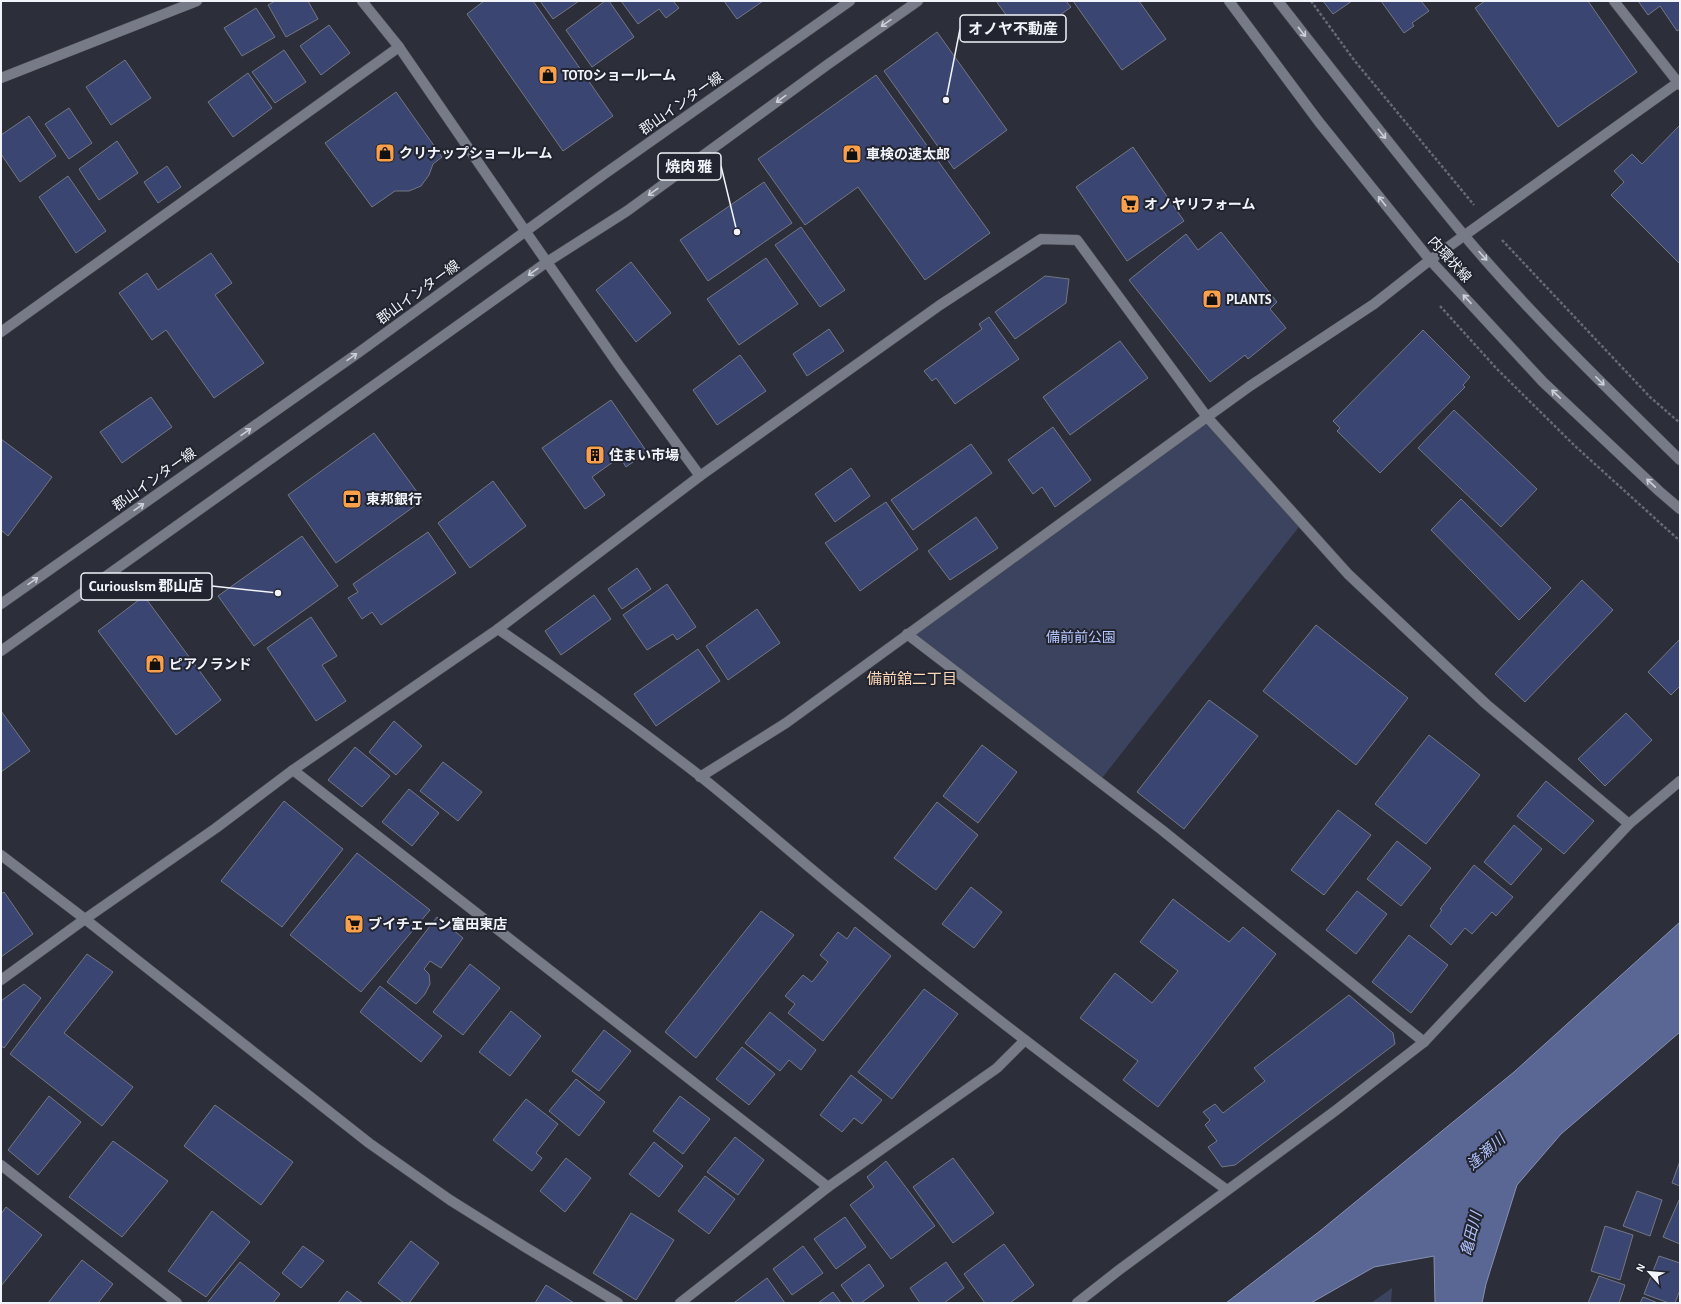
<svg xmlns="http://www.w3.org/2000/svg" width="1681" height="1304" viewBox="0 0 1681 1304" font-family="'Alegreya Sans','Noto Sans JP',sans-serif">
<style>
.green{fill:#3b435f}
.water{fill:#5a6694;stroke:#8791b3}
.building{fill:#3a4571;stroke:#737782}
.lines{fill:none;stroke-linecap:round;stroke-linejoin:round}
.minor-casing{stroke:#494c54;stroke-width:11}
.path{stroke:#676a73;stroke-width:2.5;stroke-dasharray:3 2;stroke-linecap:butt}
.minor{stroke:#777b87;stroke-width:10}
.oneway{stroke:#ccd0d8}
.labels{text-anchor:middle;stroke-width:4;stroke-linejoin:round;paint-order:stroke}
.poi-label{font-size:14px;font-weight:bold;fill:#f1f4fa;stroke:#22252f;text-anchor:start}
.street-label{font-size:14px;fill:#f1f4fa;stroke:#22252f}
.park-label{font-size:14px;fill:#b4c4fe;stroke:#22252f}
.neighbourhood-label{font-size:15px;fill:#fed8b8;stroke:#22252f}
.water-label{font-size:15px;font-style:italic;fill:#afc0fa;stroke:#22252f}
.leader{fill:none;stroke:#f1f4fa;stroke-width:1.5}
.callout-dot{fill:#f1f4fa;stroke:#22252f;stroke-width:1.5}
.callout{fill:#22252f;stroke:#f1f4fa;stroke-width:1.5}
.callout-label{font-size:15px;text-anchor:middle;font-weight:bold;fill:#f1f4fa}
</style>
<rect width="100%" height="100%" fill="#2c2f39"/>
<g class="green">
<path d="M1207,417L1302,523L1099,782L907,634Z"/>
<path d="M1392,1288L1391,1303H1371Z"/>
</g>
<path class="water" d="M1680,922V1032L1561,1134L1517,1185L1486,1284L1482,1303H1435L1434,1256L1374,1267L1311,1303H1226L1320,1231L1514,1072Z"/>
<g class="building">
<path d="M275,1H308L318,19L286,37L268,5Z"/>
<path d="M484,1H533L613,116L563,151L467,14Z"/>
<path d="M540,1H579L553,19Z"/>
<path d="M605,1H609L634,37L592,67L566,30Z"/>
<path d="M621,1H673L679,8L666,18L659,9L638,24Z"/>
<path d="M724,1H763L737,19Z"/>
<path d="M996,1H1066L1071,7L1025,41Z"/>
<path d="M1073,1H1139L1166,39L1122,70Z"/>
<path d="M1323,1H1352L1333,14Z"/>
<path d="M1381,1H1421L1429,11L1412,23L1414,26L1404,33Z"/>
<path d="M1485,1H1588L1637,72L1558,127L1475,8Z"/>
<path d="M1638,1H1680V29L1677,31L1660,6L1648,15Z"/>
<path d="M256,8L275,37L242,56L224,28Z"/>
<path d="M329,25L350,53L321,75L300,46Z"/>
<path d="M937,32L1007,130L954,169L884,71Z"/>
<path d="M284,50L306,82L275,103L252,72Z"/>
<path d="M125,60L151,98L111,125L86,87Z"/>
<path d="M248,73L272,108L233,137L208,102Z"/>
<path d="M876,75L990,233L925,280L858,187L805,225L758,159Z"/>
<path d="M396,92L442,157L433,164L429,175L421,186L409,191H395L372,207L325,143Z"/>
<path d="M69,108L92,143L69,159L45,124Z"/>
<path d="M29,116L56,156L20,182L1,154V135Z"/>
<path d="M1680,125V264L1611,195L1624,182L1614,171L1632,154L1642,164Z"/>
<path d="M117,141L138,173L99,200L79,169Z"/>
<path d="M1133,147L1184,221L1127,261L1076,187Z"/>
<path d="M167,166L181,187L158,203L144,182Z"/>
<path d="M68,176L106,231L76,253L39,197Z"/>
<path d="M764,182L792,223L708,281L680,240Z"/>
<path d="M801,227L845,290L820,307L775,245Z"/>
<path d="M1221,232L1277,302L1270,309L1286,328L1248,359L1245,355L1210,382L1129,280L1186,234L1198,250Z"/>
<path d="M211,253L232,283L215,295L264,363L214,398L166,330L152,340L119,293L147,273L158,290Z"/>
<path d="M766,258L798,304L739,345L707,299Z"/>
<path d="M631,262L671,313L636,342L596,290Z"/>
<path d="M1045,276L1069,279L1066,303L1015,339L995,312Z"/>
<path d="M989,317L1019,359L955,404L936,378L932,381L924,371L982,329L979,324Z"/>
<path d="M829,329L844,351L807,376L793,354Z"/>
<path d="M1423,330L1470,377L1463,385L1465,387L1380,473L1337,431L1340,428L1333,421Z"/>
<path d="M1120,341L1148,378L1070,435L1043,397Z"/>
<path d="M740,355L766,391L717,425L693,390Z"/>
<path d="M151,397L172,427L122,463L100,432Z"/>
<path d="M611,400L647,452L626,467L620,457L592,477L605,495L585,509L542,448Z"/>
<path d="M1454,410L1537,489L1501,527L1418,448Z"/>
<path d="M1053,427L1091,480L1055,507L1042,487L1033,494L1008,460Z"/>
<path d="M374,433L423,500L336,563L288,495Z"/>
<path d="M1,439L52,477L8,536L1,530Z"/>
<path d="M971,444L992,473L913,530L891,500Z"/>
<path d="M851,468L870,496L835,522L815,494Z"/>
<path d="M493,481L526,526L470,568L438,523Z"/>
<path d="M1461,499L1551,588L1519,620L1431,530Z"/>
<path d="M886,502L918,549L860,591L825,543Z"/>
<path d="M976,517L998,548L950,580L928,551Z"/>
<path d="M428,532L456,573L381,625L372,612L362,619L348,598L358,592L353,584Z"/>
<path d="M302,536L338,586L254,646L218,596Z"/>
<path d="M637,568L651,589L622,609L608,589Z"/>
<path d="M1582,580L1613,610L1525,702L1495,674Z"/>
<path d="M667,584L696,627L677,640L673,634L647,650L623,615Z"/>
<path d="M594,595L611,619L561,655L545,631Z"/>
<path d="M144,596L221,700L176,735L98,631Z"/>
<path d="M757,609L780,643L728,680L706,646Z"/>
<path d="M311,617L337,656L322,665L346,701L316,721L267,648Z"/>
<path d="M1316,625L1408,698L1356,765L1263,691Z"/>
<path d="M1680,639V686L1671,695L1648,672Z"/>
<path d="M698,649L720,681L656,726L634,694Z"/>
<path d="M1209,700L1258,736L1184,829L1137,792Z"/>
<path d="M1,711L30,751L1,772Z"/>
<path d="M1626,713L1652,740L1605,786L1578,759Z"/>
<path d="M394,721L422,746L396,775L369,752Z"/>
<path d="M1429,735L1480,775L1426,844L1375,804Z"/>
<path d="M982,745L1017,772L978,823L943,796Z"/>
<path d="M355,747L390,776L362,807L328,780Z"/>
<path d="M443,762L482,792L458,821L420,791Z"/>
<path d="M1546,781L1594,821L1564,854L1517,816Z"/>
<path d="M409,789L439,813L412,846L382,822Z"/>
<path d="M284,801L343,849L282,927L221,881Z"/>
<path d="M937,802L978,835L936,890L894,858Z"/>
<path d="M1338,810L1371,835L1324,895L1291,870Z"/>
<path d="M1514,825L1542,849L1511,885L1484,862Z"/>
<path d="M1397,841L1431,868L1401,906L1367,879Z"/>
<path d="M357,853L430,910L361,992L290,935Z"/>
<path d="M1474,865L1513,897L1496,916L1492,912L1472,934L1465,928L1451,945L1430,926L1442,910L1440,909Z"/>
<path d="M971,887L1002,912L974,948L942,924Z"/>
<path d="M1357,891L1387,914L1356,954L1326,930Z"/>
<path d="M4,892L33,934L1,957V894Z"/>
<path d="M1173,899L1229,942L1243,927L1276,954L1158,1107L1123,1080L1138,1061L1080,1018L1115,973L1152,1003L1178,971L1140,942Z"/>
<path d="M761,911L794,935L696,1058L665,1032Z"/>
<path d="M437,917L463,938L441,968L430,961L424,969L429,974L430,984L425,994L416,1004L387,982Z"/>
<path d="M855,927L891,956L823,1041L788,1013L795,1004L785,996L803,975L812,982L828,962L820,955L838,932L847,939Z"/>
<path d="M1409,935L1448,965L1411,1013L1372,982Z"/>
<path d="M87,954L113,972L64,1033L133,1087L102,1126L10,1054Z"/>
<path d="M470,964L500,988L463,1035L433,1012Z"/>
<path d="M24,984L41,998L4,1048L1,1046V1001Z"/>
<path d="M380,986L442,1036L421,1062L360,1012Z"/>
<path d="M924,989L958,1014L892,1099L858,1072Z"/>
<path d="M1349,995L1393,1033L1395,1044L1235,1165L1222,1167L1208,1147L1217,1141L1205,1125L1210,1120L1203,1112L1215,1104L1223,1113L1265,1081L1254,1068Z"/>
<path d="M511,1011L541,1036L510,1076L479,1052Z"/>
<path d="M770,1012L816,1050L801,1070L789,1060L780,1071L745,1043Z"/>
<path d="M604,1030L631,1051L599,1091L572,1071Z"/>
<path d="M742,1047L775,1074L749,1105L716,1079Z"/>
<path d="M851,1075L882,1100L862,1124L854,1118L842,1132L820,1115Z"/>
<path d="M576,1079L605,1102L579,1136L549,1111Z"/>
<path d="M49,1096L81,1122L38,1175L8,1150Z"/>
<path d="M680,1096L710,1119L683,1154L653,1131Z"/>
<path d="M526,1099L558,1124L536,1153L542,1158L532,1171L493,1140Z"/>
<path d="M215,1105L293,1162L261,1205L184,1146Z"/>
<path d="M735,1137L764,1160L738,1195L707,1172Z"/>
<path d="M113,1141L168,1181L122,1237L69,1197Z"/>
<path d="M654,1142L683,1166L659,1197L629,1174Z"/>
<path d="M566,1158L591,1178L565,1212L540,1191Z"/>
<path d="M953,1158L994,1213L953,1243L913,1187Z"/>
<path d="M886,1161L935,1226L891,1259L850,1205L874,1187L867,1177Z"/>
<path d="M1680,1161V1186L1672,1183Z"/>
<path d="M705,1176L735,1199L709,1234L678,1211Z"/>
<path d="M1637,1191L1662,1200L1650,1236L1623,1226Z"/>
<path d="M1679,1200H1680V1244L1663,1237Z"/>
<path d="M6,1207L42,1235L1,1286V1214Z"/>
<path d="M212,1211L250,1242L206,1297L168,1271Z"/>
<path d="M631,1213L674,1240L636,1300L593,1273Z"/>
<path d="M845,1217L866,1247L836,1269L814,1239Z"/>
<path d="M1605,1226L1633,1235L1620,1280L1591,1271Z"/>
<path d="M411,1241L439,1263L409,1303H404L378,1283Z"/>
<path d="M1004,1244L1034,1285L1010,1303H985L964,1274Z"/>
<path d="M303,1246L324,1261L301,1288L282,1273Z"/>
<path d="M803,1246L823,1273L792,1295L773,1269Z"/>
<path d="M1659,1256L1680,1263V1290L1675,1303H1669L1644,1294Z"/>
<path d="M82,1260L113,1284L98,1303H48Z"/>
<path d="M240,1262L280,1294L273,1303H207Z"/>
<path d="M946,1262L964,1288L944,1303H920L910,1288Z"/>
<path d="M869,1264L884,1286L861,1303H854L841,1285Z"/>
<path d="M1599,1276L1625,1285L1619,1303H1588Z"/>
<path d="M767,1278L785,1303H736L735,1302Z"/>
<path d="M546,1285L574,1303H535Z"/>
<path d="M347,1291L363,1303H338Z"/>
<path d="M833,1292L841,1303H818Z"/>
<path d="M1643,1297L1658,1303H1640Z"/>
</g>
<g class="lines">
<defs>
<g id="minor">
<path d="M362,1L399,47L526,232L620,367L700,476"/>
<path d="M1229,1L1319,122L1430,260L1543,382L1659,491L1680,509"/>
<path d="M1278,1C1339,79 1400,158 1463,234C1530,314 1606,387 1680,460"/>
<path d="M1614,1L1680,85"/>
<path d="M1,78L197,1"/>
<path d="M1,332L399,47"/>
<path d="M1,604L358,353L603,175L850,1"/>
<path d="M498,629C567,676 634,725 700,776C754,819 806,866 860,909C979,1007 1102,1100 1227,1190"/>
<path d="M907,634L1162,830L1424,1042"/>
<path d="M1,651L547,262L627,211L827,65L918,1"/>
<path d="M293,770L828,1187"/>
<path d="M700,777L786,723L1207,417L1250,386L1374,304L1430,260L1680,81"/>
<path d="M1,855L85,919L369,1143L450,1200L525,1247L618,1303"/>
<path d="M1,980L85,919L216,828L293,770L498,629L700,476L940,305L1041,239L1077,240L1207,417L1348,574L1486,704L1629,824"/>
<path d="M1,1165L177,1303"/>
<path d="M680,1303L828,1187L997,1068L1025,1040"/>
<path d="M1077,1303L1119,1270L1335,1111L1424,1042L1629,824L1680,781"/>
</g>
</defs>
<use href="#minor" class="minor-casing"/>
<g class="path">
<path d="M1311,1L1354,60L1474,205"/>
<path d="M1502,240L1650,397L1680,423"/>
<path d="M1440,306L1497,369L1575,446L1680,541"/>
</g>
<use href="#minor" class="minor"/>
</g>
<defs><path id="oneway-shaft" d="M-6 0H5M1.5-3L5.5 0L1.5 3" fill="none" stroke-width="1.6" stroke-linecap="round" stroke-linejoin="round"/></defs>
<g class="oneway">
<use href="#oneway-shaft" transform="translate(886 23) rotate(145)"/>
<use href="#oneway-shaft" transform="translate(1302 32) rotate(52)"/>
<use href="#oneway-shaft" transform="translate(781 99) rotate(144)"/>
<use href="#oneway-shaft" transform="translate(1382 134) rotate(51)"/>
<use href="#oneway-shaft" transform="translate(653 192) rotate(144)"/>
<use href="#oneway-shaft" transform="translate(1382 201) rotate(-129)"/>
<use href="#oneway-shaft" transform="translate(1483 256) rotate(48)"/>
<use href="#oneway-shaft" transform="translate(533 272) rotate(144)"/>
<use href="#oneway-shaft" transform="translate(1467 299) rotate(-133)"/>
<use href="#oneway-shaft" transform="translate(352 357) rotate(-35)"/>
<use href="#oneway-shaft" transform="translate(1600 381) rotate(45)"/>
<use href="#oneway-shaft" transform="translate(1556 394) rotate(-137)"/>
<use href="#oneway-shaft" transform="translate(246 432) rotate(-35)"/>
<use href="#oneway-shaft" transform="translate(1651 483) rotate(-137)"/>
<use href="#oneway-shaft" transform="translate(139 507) rotate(-35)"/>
<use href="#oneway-shaft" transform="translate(33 581) rotate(-35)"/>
</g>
<defs>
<symbol id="shop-square" viewBox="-11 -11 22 22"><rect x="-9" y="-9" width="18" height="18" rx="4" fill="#f8a04b" stroke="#22252f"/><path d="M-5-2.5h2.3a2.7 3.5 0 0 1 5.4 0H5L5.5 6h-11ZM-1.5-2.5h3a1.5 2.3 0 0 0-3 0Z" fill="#111"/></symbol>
<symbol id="supermarket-square" viewBox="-11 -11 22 22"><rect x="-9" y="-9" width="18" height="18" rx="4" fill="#f8a04b" stroke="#22252f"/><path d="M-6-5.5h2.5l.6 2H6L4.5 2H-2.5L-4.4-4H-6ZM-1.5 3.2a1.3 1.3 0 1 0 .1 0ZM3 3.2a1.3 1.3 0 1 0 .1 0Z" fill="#111"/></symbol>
<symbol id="building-square" viewBox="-11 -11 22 22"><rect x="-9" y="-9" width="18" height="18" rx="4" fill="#f8a04b" stroke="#22252f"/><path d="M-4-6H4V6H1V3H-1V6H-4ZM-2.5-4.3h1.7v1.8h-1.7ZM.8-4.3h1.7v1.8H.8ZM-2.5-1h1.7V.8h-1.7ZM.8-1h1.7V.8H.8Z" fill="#111"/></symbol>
<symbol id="bank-square" viewBox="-11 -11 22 22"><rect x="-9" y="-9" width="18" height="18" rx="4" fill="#f8a04b" stroke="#22252f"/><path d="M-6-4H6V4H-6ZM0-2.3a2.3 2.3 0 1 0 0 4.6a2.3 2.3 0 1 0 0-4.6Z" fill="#111"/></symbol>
</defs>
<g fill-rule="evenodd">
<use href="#shop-square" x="537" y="64" width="22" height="22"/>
<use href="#shop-square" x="374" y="142" width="22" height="22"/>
<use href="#shop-square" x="841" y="143" width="22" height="22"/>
<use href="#supermarket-square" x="1119" y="193" width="22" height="22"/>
<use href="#shop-square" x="1201" y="288" width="22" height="22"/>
<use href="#building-square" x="584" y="444" width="22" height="22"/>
<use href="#bank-square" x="341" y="488" width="22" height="22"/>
<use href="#shop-square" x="144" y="653" width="22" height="22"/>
<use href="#supermarket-square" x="343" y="913" width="22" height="22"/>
</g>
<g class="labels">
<g class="poi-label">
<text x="562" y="80">TOTOショールーム</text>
<text x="399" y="158">クリナップショールーム</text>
<text x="866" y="159">車検の速太郎</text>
<text x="1144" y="209">オノヤリフォーム</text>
<text x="1226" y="304">PLANTS</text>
<text x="609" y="460">住まい市場</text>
<text x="366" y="504">東邦銀行</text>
<text x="169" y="669">ピアノランド</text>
<text x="368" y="929">ブイチェーン富田東店</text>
</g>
<g class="street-label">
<text transform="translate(681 103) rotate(-35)" y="5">郡山インター線</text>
<text transform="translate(1450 259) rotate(48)" y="5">内環状線</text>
<text transform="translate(418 292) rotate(-36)" y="5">郡山インター線</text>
<text transform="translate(154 479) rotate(-35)" y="5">郡山インター線</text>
</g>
<g class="park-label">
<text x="1081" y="642">備前前公園</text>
</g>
<g class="neighbourhood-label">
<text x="912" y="684">備前舘二丁目</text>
</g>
<g class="water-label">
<text transform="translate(1486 1152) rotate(-42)" y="5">逢瀬川</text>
<text transform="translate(1471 1234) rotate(-76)" y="5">亀田川</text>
</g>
</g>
<path class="leader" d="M946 100L960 29M737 232L721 166M278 593L212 586"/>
<g class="callout-dot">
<circle cx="946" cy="100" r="4"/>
<circle cx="737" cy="232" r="4"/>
<circle cx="278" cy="593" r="4"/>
</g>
<g class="callout">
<rect x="960" y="15" width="106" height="27" rx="4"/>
<rect x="658" y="153" width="63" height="27" rx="4"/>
<rect x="81" y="573" width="131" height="27" rx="4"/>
</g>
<g class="callout-label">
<text x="1013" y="34">オノヤ不動産</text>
<text x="689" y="172">焼肉 雅</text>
<text x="146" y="591">CuriousIsm 郡山店</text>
</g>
<rect width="1681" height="1304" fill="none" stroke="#f1f4fa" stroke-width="4"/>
<g transform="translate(1649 1272) rotate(297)" stroke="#22252f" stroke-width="3" paint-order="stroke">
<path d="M0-3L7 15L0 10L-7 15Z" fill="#f1f4fa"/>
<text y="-6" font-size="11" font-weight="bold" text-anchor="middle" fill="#f1f4fa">N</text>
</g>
</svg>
